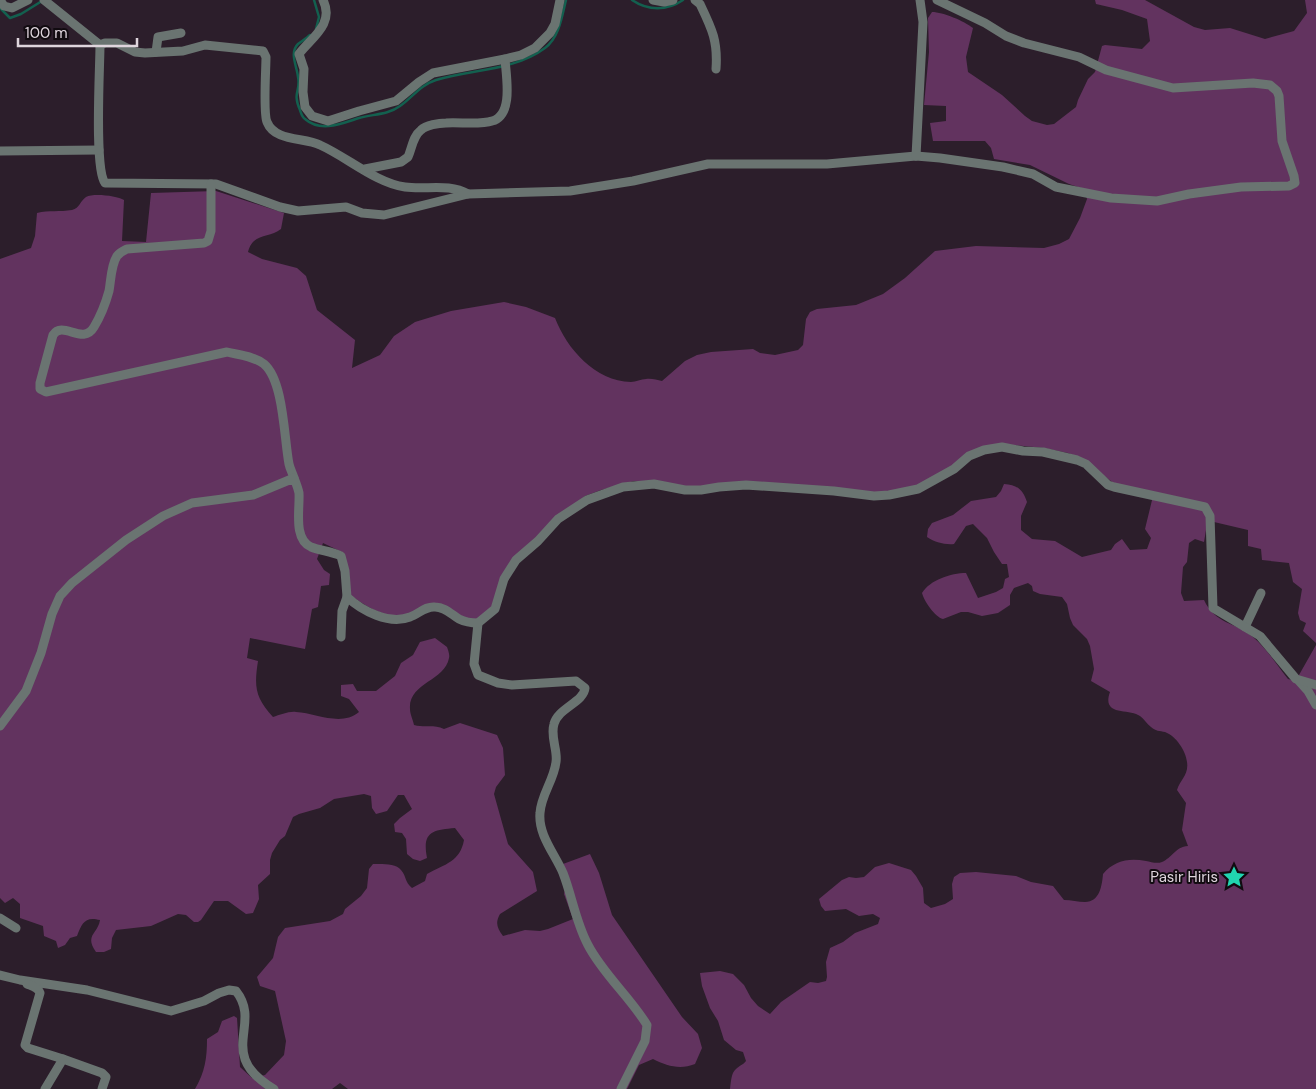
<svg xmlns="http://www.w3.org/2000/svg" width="1316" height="1089" viewBox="0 0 1316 1089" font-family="'DM Sans',sans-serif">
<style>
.green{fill:#62335f}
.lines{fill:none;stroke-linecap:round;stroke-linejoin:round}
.stream{stroke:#13604f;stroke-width:2.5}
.minor{stroke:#6a7471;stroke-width:9}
.labels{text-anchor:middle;stroke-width:4;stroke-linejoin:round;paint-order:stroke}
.poi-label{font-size:15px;fill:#dfd5dd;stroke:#110b10;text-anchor:end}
</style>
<rect width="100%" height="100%" fill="#2c1e2b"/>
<path class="green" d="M1095,0H1145L1194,27L1205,30L1230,28L1265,39L1294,31L1307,13L1305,0H1316V643L1303,631L1306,623L1300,620L1298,613L1302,589L1293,582L1289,563L1262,560L1261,549L1248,546V530L1214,522L1207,524L1204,542L1195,539L1189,543L1187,562L1183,567L1181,593L1184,601L1204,600C1215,624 1235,622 1253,637C1267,649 1277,665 1288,679L1292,680L1299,675L1316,645V1089H730C731,1082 731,1073 736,1069C740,1065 743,1065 746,1061L743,1052L736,1050L724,1040L718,1021L710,1008L702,986L700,973L720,971L733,974L744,985L751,998L758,1006L770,1014L781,1002L810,982L818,983L826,981L827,977L826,962L830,948L843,942L855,933L878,924L880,918L873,914L859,916L846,909L825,911L821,906L819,899L842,880L849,877L856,878L864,877L875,867L889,863L911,870L916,876L923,888L924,903L931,908L945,904L953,899L952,884L954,877L960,873L976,872L1016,876L1031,882L1053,886L1064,900C1071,900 1078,902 1085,902C1100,902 1102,885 1103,874C1115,860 1129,858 1146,861C1151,862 1157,864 1162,862C1172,858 1175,847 1188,846L1182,830L1186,803L1177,790C1180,780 1189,775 1187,762C1186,751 1176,736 1165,732C1160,731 1155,731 1151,727C1147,724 1144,719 1140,716C1130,708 1101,717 1110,692L1091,681L1094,669L1090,646L1087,639L1073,625L1070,618L1067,604L1062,597L1040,594L1033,591L1032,586L1028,583L1014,588L1010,595V605L998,613L982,616L968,612H961L943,619C935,617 924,601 922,593C930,580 951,573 966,573L978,598L996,592L1003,588L1005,579L1009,577L1007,564H1002L994,552L987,538L973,524L966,526L954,544C945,545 934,542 927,537L928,529L932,523L953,515L971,501L996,497L1001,491L1004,484C1018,485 1023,490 1027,502L1021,516V530L1032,539L1055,541L1082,557L1111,550L1115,544L1122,539L1130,550L1147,549L1151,538L1145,529L1154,492L1115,484L1078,457L1068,453L1044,448L1002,444L952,466L916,486L904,489L874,493L685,486L655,481H634L601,490L585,496L513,558L492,607L476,620C472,619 466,618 461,616C453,612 447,604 437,603C426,602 418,611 408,614C387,621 366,606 350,595L344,553L323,543L317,559L324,570L330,574L329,585L321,586L318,607L312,609L305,649L250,638L247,658L258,661C254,687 255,697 273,717C280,715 289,711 296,712C316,713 341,727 359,712L349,699L341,696V685L353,684L357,691H376L395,676L401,663L413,655L420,642L435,638L447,647C448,650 450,655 449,658C445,681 408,683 410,709C410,714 413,720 414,725C425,728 434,724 444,729L460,723L497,735L503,748L505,775L496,787L494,794L508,844L533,872L537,891L500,914C495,923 497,928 503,936L525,930L540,931L548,929L573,919L564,894L568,877L563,864L590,854L599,873L612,915L682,1017L698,1034L702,1048L695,1064C680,1070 667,1066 653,1059L639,1065L627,1089H348L340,1083L332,1089H195C205,1072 207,1058 207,1039L218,1032L222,1021L234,1016L237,1018L240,1067L252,1078L265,1075L284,1055L286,1041L275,991L260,986L257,977L273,958L278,937L285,928L330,921L343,914L345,909L361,896L367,888L369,869L373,864C381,864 396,863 401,870C407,877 404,881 412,888L425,881L427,874C445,864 460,862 464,840L455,828C432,830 422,832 427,858L420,861L413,859L407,854L406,839L402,833L395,832L394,824L400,818L412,809L404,795H398L387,811L376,814L372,808L371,796L364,794L334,799L320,808L299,814L293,817L285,836L280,840L272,853L270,860V874L258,885L259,899L253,913L246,914L228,901H214L201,920L198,922H194L186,915L178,914L151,926L116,930L112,938L111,949L104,952H96C84,935 98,934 100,920C85,916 82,923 77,936L70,938L65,945L58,948L56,941L44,936L43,926L20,918V904L13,898L5,903L0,898V259L31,248L35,236L37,213C49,210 60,212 72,210C80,208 80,201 86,197C94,193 117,196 124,200L122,241L146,242L151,193L216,191L284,213L281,229C269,239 253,232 248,252L262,259L297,268L306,276L317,310L355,340L352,368L380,355L394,336L415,322L451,311L504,302L526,307L555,318C567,349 595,381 631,382C636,382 641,379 646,379C651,378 657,380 662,381L685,361L697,355L711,352L753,349L760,353L775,355L798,350L803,345L806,319L810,312L817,309L856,305L883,294L905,278L935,251L976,246L1044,248L1059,244L1069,239L1080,218L1087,199L1084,189L1069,184L1030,165L994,159L991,148L985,141H933L930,123L946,121V106L924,105L929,52L928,18L932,12C943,12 964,21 973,28L966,57L968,72L1002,95L1025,116L1032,121L1047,125L1054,124L1076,107L1078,100L1088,79L1095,72L1102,46L1105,45L1142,49L1150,41L1147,19L1122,10L1096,4Z"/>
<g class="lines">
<g class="stream">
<path d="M314,0L319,17L316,29"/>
<path d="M632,0C648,11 667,11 683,0"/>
<path d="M0,8L10,18L21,14L42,1"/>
<path d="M310,35C307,38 302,41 298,44C289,53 297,66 298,77C301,91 292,92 300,110C301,113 302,117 305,119C321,133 343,123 359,118C373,114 388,115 400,106C413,97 420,85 436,80C472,69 514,71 545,48C559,38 562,16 566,0"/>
</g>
<g class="minor">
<path d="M0,0L4,6L12,8L28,0"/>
<path d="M44,0L100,45L105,43H117L135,52L145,53L183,51L205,45L263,51L266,57C266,69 263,113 267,122C275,142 304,137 320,145C347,157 376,183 405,187C426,190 449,183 468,194"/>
<path d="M323,0C335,24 311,38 299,54L304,69L303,92L305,107L312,116L328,121L359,111L396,101L419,82L433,73L505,59L521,55L535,48L550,33L555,24L560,0"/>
<path d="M653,0L664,2L673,0"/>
<path d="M695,0L700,4C712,29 718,41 716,69"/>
<path d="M100,45C100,68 94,169 105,183L216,184L280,207L298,211L346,207L362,213L384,215L468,194L570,191L633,181L708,164H827L916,156L940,158L1003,167L1033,174L1056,187L1111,198L1157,201L1189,194L1241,187L1289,186L1295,183L1294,176L1282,141L1279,96L1277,91L1270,85L1253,83L1173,88L1106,70L1079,57L1024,43L1006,36L985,23L937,0"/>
<path d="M156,52L158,37L181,33"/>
<path d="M0,151L99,150"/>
<path d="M916,156L923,22L920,0"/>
<path d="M365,169L401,162L408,157C412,148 413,136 421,130C426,125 439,123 446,123C459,122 481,125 492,121C514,115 506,76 505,59"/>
<path d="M211,184V231L208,241L204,243L127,249C123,251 120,252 117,256C111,265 111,280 109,291C106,302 100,317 94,327C83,346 63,320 53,335L40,383V389L46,392L227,352C239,355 254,356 264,364C284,381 284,439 289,464C290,469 293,474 294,478"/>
<path d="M478,623L474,664L478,675L498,683L512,685L576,681L585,688C584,702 558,708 554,724C550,737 558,750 556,762C554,780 541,795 540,813C538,835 555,854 563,873C572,896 576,923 588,945C603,974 630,997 647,1025L645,1041L621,1089"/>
<path d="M1245,627L1261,593"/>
<path d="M341,637L342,611L347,597"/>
<path d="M1299,681L1308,691L1316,705"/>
<path d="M0,726L26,691L41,653L52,614L60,596L72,583L126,540L163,516L192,503L253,495L294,478C296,483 298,488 299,493C300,509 293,539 311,547C321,551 331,551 341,556L345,571L347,597C362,611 389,625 410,617C419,614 425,606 435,607C445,607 451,614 459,619C465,622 471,623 478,623L495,609L504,579L516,560L538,541L558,519L587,500L623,487L654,484L685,490H701L719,487L746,485L834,491L874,496L889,495L918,489L954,469L969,456L984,450L1002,447L1023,451L1043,452L1077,460L1086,464L1108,485L1114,487L1205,507L1210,516L1213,608L1260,636L1296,679L1316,685"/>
<path d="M0,918L16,928"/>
<path d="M0,975L20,980L87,990L171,1011L204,1001L219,993L229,990L236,991C263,1025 215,1054 274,1089"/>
<path d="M27,984C32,986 38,987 40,993L25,1045L28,1048L63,1059"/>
<path d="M45,1089L63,1059L102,1073L106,1077L102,1089"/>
</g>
</g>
<defs>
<symbol id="sight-bare" viewBox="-9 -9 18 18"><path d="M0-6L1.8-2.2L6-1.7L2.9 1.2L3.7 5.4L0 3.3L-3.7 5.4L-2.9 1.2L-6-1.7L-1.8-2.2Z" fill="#21d5b0" stroke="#110b10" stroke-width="2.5" paint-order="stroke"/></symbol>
</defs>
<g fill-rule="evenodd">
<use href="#sight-bare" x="1218" y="861" width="32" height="32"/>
</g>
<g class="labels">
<g class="poi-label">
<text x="1218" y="882">Pasir Hiris</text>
</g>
</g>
<path d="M18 38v8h119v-8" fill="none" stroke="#dfd5dd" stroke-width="2.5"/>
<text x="25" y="38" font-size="15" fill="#dfd5dd" stroke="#110b10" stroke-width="4" paint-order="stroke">100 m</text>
</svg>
